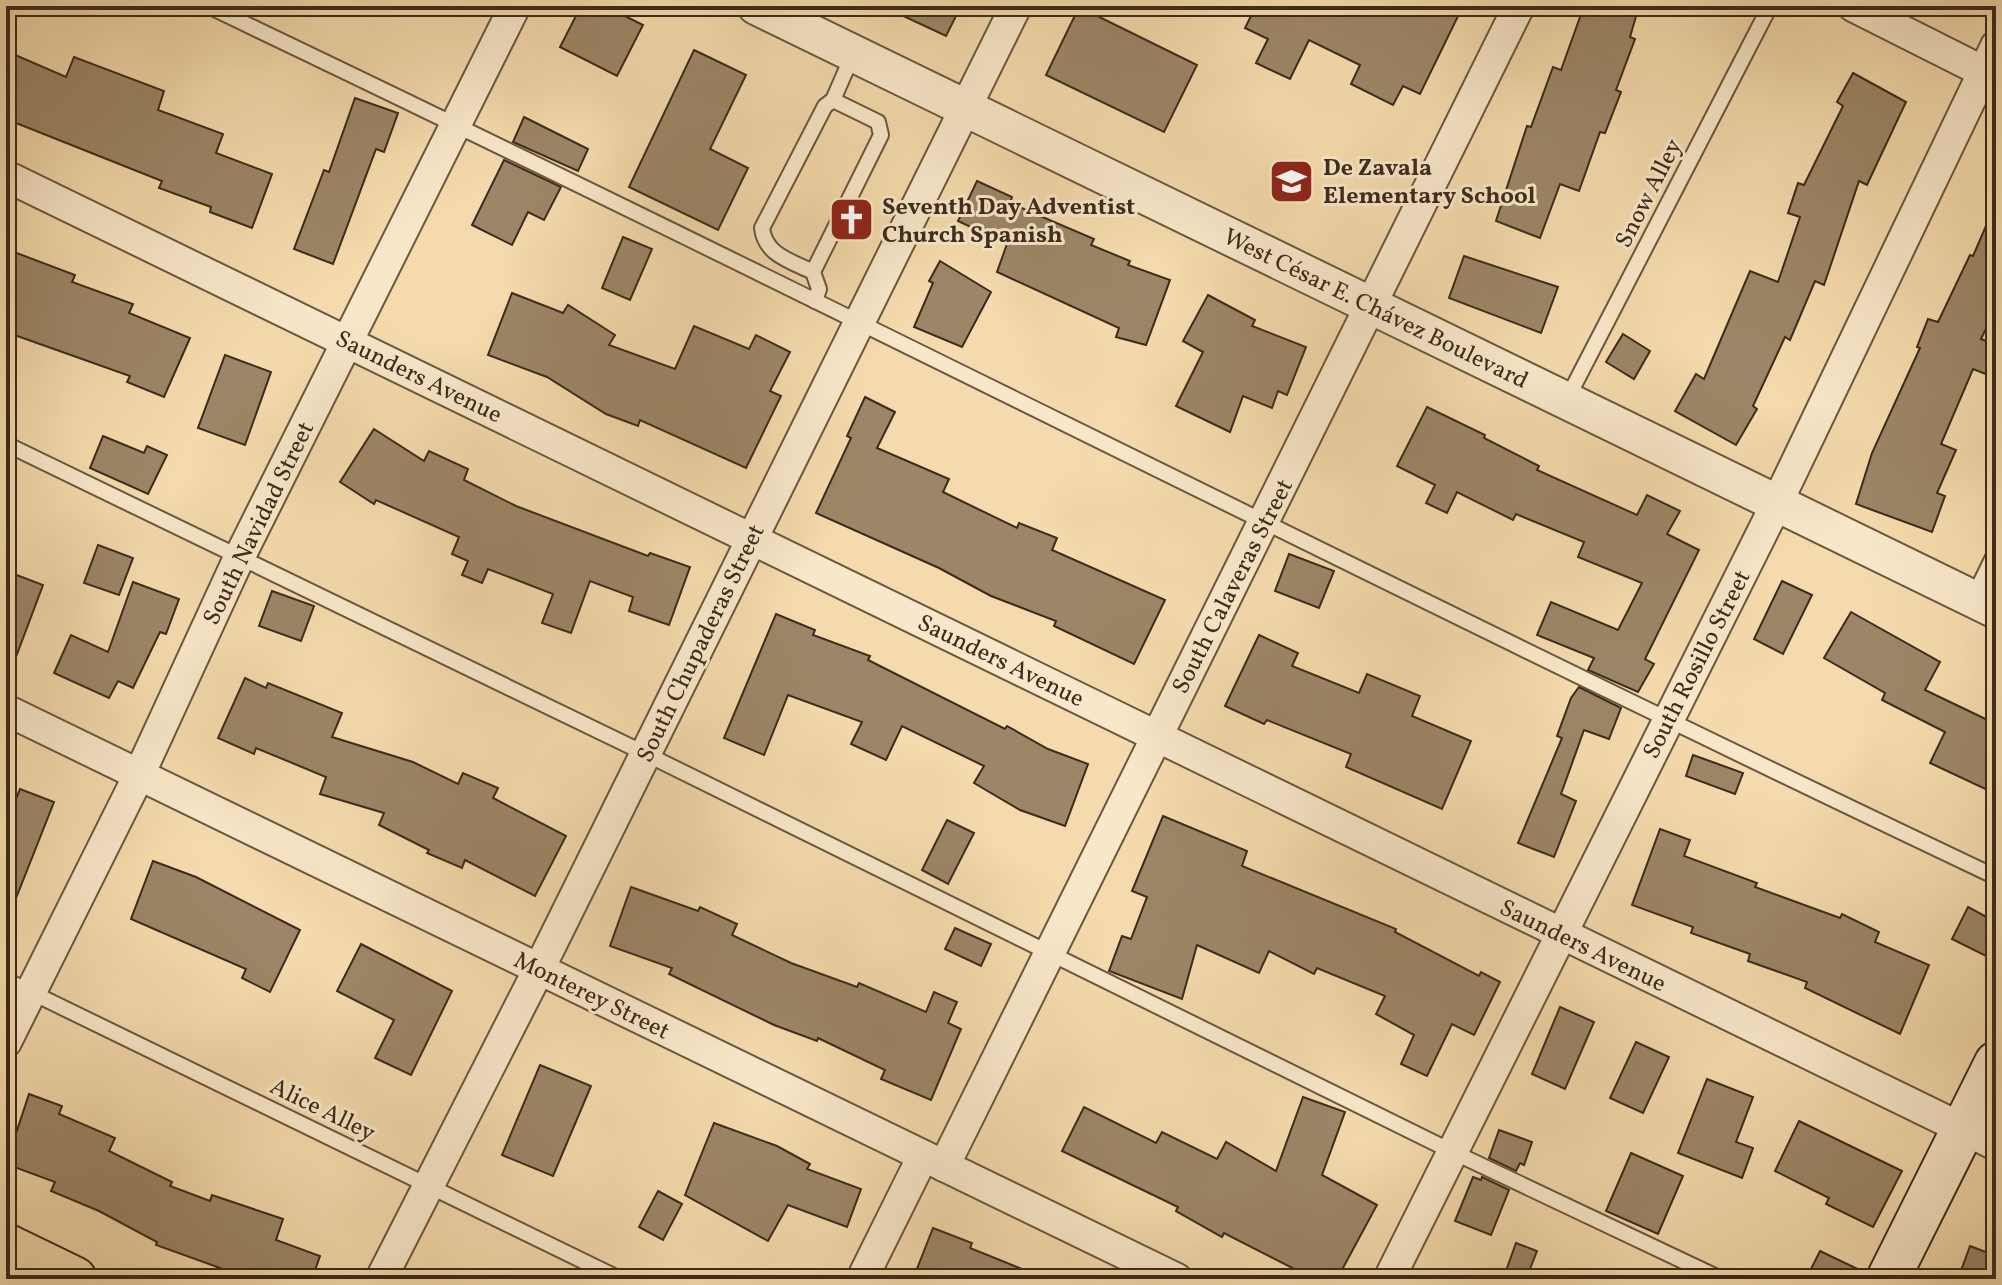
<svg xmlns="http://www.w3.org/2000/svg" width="2002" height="1285" viewBox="0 0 2002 1285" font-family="Vollkorn,serif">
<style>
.building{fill:#9c8667;stroke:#3c2b1c;stroke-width:2}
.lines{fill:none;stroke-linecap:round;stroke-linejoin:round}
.service-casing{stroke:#6a5740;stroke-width:18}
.minor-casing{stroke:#6a5740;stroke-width:34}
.tertiary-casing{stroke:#6a5740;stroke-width:40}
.secondary-casing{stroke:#3c2b1c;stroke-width:46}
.primary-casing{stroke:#3c2b1c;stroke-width:48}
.service{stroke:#f8e7c9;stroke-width:14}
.minor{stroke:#f8e7c9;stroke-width:30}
.tertiary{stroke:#f8e7c9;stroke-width:36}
.secondary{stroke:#f8e7c9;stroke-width:42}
.primary{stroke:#f4daac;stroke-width:44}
.labels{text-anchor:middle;stroke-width:6;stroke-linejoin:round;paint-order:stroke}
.poi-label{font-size:24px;font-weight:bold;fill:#3c2b1c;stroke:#f8e7c9;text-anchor:start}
.street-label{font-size:24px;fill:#3c2b1c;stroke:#f8e7c9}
</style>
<rect width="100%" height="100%" fill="#f4daac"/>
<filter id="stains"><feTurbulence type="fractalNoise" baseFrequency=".0025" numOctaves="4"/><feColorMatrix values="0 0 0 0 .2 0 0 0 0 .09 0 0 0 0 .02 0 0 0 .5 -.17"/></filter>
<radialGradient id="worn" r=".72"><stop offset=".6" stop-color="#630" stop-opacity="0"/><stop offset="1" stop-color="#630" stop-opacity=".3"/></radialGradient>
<g class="building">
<path d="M581,6H605L643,25L617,76L560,47Z"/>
<path d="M882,6H961L946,36Z"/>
<path d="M1256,6H1463L1420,94L1403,86L1393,105L1351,84L1360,65L1309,40L1290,79L1256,63L1268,39L1245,28Z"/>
<path d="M1584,6H1639L1630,37L1635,39L1616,90L1621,92L1605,133L1600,132L1579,191L1560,184L1540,238L1496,221L1527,126L1531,127L1553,67L1561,70Z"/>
<path d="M1079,7L1197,65L1164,132L1046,75Z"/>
<path d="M694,50L746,75L710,149L748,168L718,230L629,187Z"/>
<path d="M6,51L66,77L74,57L164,91L158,110L223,134L216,153L272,174L252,228L210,212L211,207L159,188L162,181L6,119Z"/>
<path d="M1853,73L1906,102L1867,185L1859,181L1824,285L1815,281L1790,340L1785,337L1753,406L1757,409L1736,445L1675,411L1696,374L1704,379L1750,271L1778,282L1800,217L1788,213L1798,183L1804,185L1843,106L1837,102Z"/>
<path d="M355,98L398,113L384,152L376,149L333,264L294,249L324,170L329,172Z"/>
<path d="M524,117L588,149L578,171L513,142Z"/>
<path d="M504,160L561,187L544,220L528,212L512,245L472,225Z"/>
<path d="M977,181L1012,197L1010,203L1094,239L1091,245L1130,261L1128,265L1170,280L1146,345L1116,337L1119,328L997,272L1007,244L958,221Z"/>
<path d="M1996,203V308L1981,339L1996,345V378L1973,369L1941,444L1956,450L1937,493L1945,496L1932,532L1856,504L1872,453L1920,348L1917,347L1928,319L1938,322L1970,255L1973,256Z"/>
<path d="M623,237L652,249L630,300L602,288Z"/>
<path d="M6,249L75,275L72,282L133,304L129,313L190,338L164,397L127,382L130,376L6,332Z"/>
<path d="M1464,256L1558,287L1541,333L1449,298Z"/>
<path d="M940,261L991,292L962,347L914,327L933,283L929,281Z"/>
<path d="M512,293L563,313L568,305L615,335L609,345L675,369L694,326L749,349L756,335L790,352L770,391L781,396L746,468L640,420L638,426L606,414L547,377L488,355Z"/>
<path d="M1208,295L1255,320L1252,326L1306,347L1287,395L1278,391L1272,408L1243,396L1230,432L1176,406L1203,352L1183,341Z"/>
<path d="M1623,334L1650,351L1634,379L1606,362Z"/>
<path d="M225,355L271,372L245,445L198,428Z"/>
<path d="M865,397L895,412L877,448L949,479L943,492L1017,528L1019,523L1057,538L1052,550L1165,600L1134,664L1054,626L1056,621L991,596L939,568L816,513L851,438L847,436Z"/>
<path d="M1427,407L1485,435L1484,438L1539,466L1537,470L1637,515L1647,495L1680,511L1667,534L1699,550L1645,659L1654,664L1638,692L1588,670L1594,658L1537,635L1551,602L1618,630L1642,583L1578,557L1584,542L1516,514L1513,520L1457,492L1447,513L1426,503L1435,485L1397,466Z"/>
<path d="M374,429L424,461L429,451L468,469L464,480L516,506L648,556L650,553L690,567L669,625L629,611L633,597L590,581L571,633L542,623L553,594L488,569L482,583L462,575L468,561L452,554L459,537L376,500L374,504L340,482Z"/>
<path d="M103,436L144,453L147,446L167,455L148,494L90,468Z"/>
<path d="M98,545L133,558L119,595L84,583Z"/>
<path d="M1289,554L1334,571L1319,608L1275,591Z"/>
<path d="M6,571L43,585L8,678L6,677Z"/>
<path d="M1782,581L1812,595L1783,654L1754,639Z"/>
<path d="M133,582L179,599L166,634L160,632L133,688L118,681L109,698L54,673L71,635L108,652Z"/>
<path d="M272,591L314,606L301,641L259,626Z"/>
<path d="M1851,612L1940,662L1925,690L1996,724V794L1930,763L1945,732L1882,700L1885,693L1824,658Z"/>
<path d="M776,614L815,630L813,635L870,656L868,660L1005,729L1007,726L1048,749L1088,764L1065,826L1020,810L974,783L984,766L902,726L886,760L851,744L862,722L788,695L764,755L724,738Z"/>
<path d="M1259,635L1298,653L1292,666L1359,693L1367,674L1420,696L1412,716L1471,741L1442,809L1346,767L1351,754L1267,720L1264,724L1225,706Z"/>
<path d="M245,678L266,688L268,683L342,713L332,737L413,762L458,784L463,773L498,788L493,798L566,836L535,896L465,860L462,868L427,853L429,850L379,825L384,813L320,794L326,777L256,748L254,754L218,738Z"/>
<path d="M1579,687L1621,708L1609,739L1584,730L1561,794L1576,801L1554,857L1518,843L1562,738L1557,736L1571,698Z"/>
<path d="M1693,755L1743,773L1735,794L1686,776Z"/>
<path d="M20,789L54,802L7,921L6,823Z"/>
<path d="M1163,816L1247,851L1242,866L1396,929L1395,932L1479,976L1481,972L1500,982L1474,1035L1452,1024L1427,1076L1401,1064L1414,1035L1376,1014L1385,996L1317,968L1314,974L1269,951L1259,973L1197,945L1182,999L1109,971L1122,936L1131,939L1147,897L1132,891Z"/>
<path d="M947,820L974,833L948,884L922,870Z"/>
<path d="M1660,829L1690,840L1684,856L1757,883L1755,887L1840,918L1842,914L1879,932L1875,942L1929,965L1900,1034L1805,988L1807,982L1748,961L1750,954L1691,933L1693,927L1632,905Z"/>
<path d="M153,861L196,877L300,930L270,992L242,978L246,969L131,919Z"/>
<path d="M631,887L698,911L700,907L737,924L732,935L791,963L857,987L859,983L926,1012L934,992L957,1002L948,1023L961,1029L931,1100L881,1079L885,1070L818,1038L817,1041L774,1025L669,974L672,968L610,946Z"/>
<path d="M1968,907L1996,922V961L1952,939Z"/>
<path d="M955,928L991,944L981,966L945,949Z"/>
<path d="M361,944L452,991L411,1075L375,1058L394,1020L337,991Z"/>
<path d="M1560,1007L1594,1022L1565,1089L1532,1074Z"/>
<path d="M1636,1042L1669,1057L1643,1113L1610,1098Z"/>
<path d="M540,1065L591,1086L553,1176L502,1155Z"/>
<path d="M1707,1079L1753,1097L1736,1142L1753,1148L1742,1178L1678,1153Z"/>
<path d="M29,1094L62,1106L59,1114L115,1138L109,1151L172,1182L170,1186L210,1201L212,1195L283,1219L276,1240L320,1256L312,1279H235L221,1274L223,1269L156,1245L157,1242L99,1211L51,1191L55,1182L6,1164Z"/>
<path d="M1303,1097L1345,1112L1322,1175L1377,1205L1337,1279H1314L1224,1233L1222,1237L1176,1211L1178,1207L1062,1151L1084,1107L1156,1143L1162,1132L1217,1159L1226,1142L1276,1171Z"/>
<path d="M1799,1121L1902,1171L1873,1227L1826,1204L1829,1198L1775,1171Z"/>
<path d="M714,1123L777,1146L810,1164L807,1169L861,1189L847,1227L788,1205L768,1241L685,1195Z"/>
<path d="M1499,1130L1532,1142L1524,1165L1520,1163L1516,1171L1489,1158Z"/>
<path d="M1631,1153L1683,1176L1658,1234L1606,1211Z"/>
<path d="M1473,1177L1481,1180L1482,1177L1509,1190L1491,1235L1455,1221Z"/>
<path d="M658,1191L682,1204L663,1240L639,1227Z"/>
<path d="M933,1228L972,1243L970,1248L1047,1279H913Z"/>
<path d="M1516,1243L1537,1251L1526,1279H1503Z"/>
<path d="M1970,1246L1996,1256L1993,1279H1958Z"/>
<path d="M1820,1251L1866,1273L1864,1279H1806Z"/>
</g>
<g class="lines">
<defs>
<g id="service">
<path d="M208,6C806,291 1397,593 1996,877"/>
<path d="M813,272L881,135L878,122L833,100"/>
<path d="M815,301L819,289L813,272C791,261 765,255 762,228L825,106L833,100L853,54"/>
<path d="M1566,401L1770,6"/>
<path d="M6,444L646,754L1453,1152L1721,1279"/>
<path d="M1973,598L1996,551"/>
<path d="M6,980L620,1279"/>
</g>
<g id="minor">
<path d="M1853,6L1996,78"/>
<path d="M6,176L1996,1145"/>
<path d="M6,710L1177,1279"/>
<path d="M6,1042L139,775L238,560L515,6"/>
<path d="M944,1166L1519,6"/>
<path d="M381,1279L539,969L1016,6"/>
<path d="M862,1279L923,1156"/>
<path d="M1389,1279L1776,505L1996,46"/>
</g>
<path id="tertiary" d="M756,6L1996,610"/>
<path id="secondary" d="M1888,1279L1996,1063"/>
<path id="primary" d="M6,1246L74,1279"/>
</defs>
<use href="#service" class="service-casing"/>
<use href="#minor" class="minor-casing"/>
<use href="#tertiary" class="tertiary-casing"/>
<use href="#secondary" class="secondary-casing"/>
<use href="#primary" class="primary-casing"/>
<use href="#service" class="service"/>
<use href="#minor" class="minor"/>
<use href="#tertiary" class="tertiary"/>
<use href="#secondary" class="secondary"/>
<use href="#primary" class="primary"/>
</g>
<defs>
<symbol id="school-square" viewBox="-11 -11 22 22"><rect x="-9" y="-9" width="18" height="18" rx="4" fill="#8f2418" stroke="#f8e7c9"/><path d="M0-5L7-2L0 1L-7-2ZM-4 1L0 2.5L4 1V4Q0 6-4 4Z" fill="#fff"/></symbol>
<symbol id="church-square" viewBox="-11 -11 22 22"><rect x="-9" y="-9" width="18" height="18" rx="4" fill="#8f2418" stroke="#f8e7c9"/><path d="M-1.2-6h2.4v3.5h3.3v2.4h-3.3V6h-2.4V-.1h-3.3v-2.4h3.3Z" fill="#fff"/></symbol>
</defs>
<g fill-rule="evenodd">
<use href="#school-square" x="1266" y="156" width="51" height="51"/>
<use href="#church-square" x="826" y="194" width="51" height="51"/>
</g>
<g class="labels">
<g class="poi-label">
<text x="1323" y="175">De Zavala<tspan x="1323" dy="28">Elementary School</tspan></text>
<text x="882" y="214">Seventh Day Adventist<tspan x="882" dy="28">Church Spanish</tspan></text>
</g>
<g class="street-label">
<text transform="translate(1648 193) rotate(-63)" y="8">Snow Alley</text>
<text transform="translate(1376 308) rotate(26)" y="8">West César E. Chávez Boulevard</text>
<text transform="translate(419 376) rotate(26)" y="8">Saunders Avenue</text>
<text transform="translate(258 523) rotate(-64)" y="8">South Navidad Street</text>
<text transform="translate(1232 586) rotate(-63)" y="8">South Calaveras Street</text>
<text transform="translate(700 643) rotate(-64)" y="8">South Chupaderas Street</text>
<text transform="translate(1001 660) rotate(26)" y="8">Saunders Avenue</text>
<text transform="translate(1696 664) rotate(-63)" y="8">South Rosillo Street</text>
<text transform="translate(1583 945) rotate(26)" y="8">Saunders Avenue</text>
<text transform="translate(592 995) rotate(26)" y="8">Monterey Street</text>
<text transform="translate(323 1109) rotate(26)" y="8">Alice Alley</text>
</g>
</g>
<rect width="2002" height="1285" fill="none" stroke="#f4daac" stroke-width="32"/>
<rect x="8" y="8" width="1986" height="1269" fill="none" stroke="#3c2b1c" stroke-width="4"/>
<rect x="16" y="16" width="1970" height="1253" fill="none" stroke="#3c2b1c" stroke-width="2"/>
<rect width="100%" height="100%" filter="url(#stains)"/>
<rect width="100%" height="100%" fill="url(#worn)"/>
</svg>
